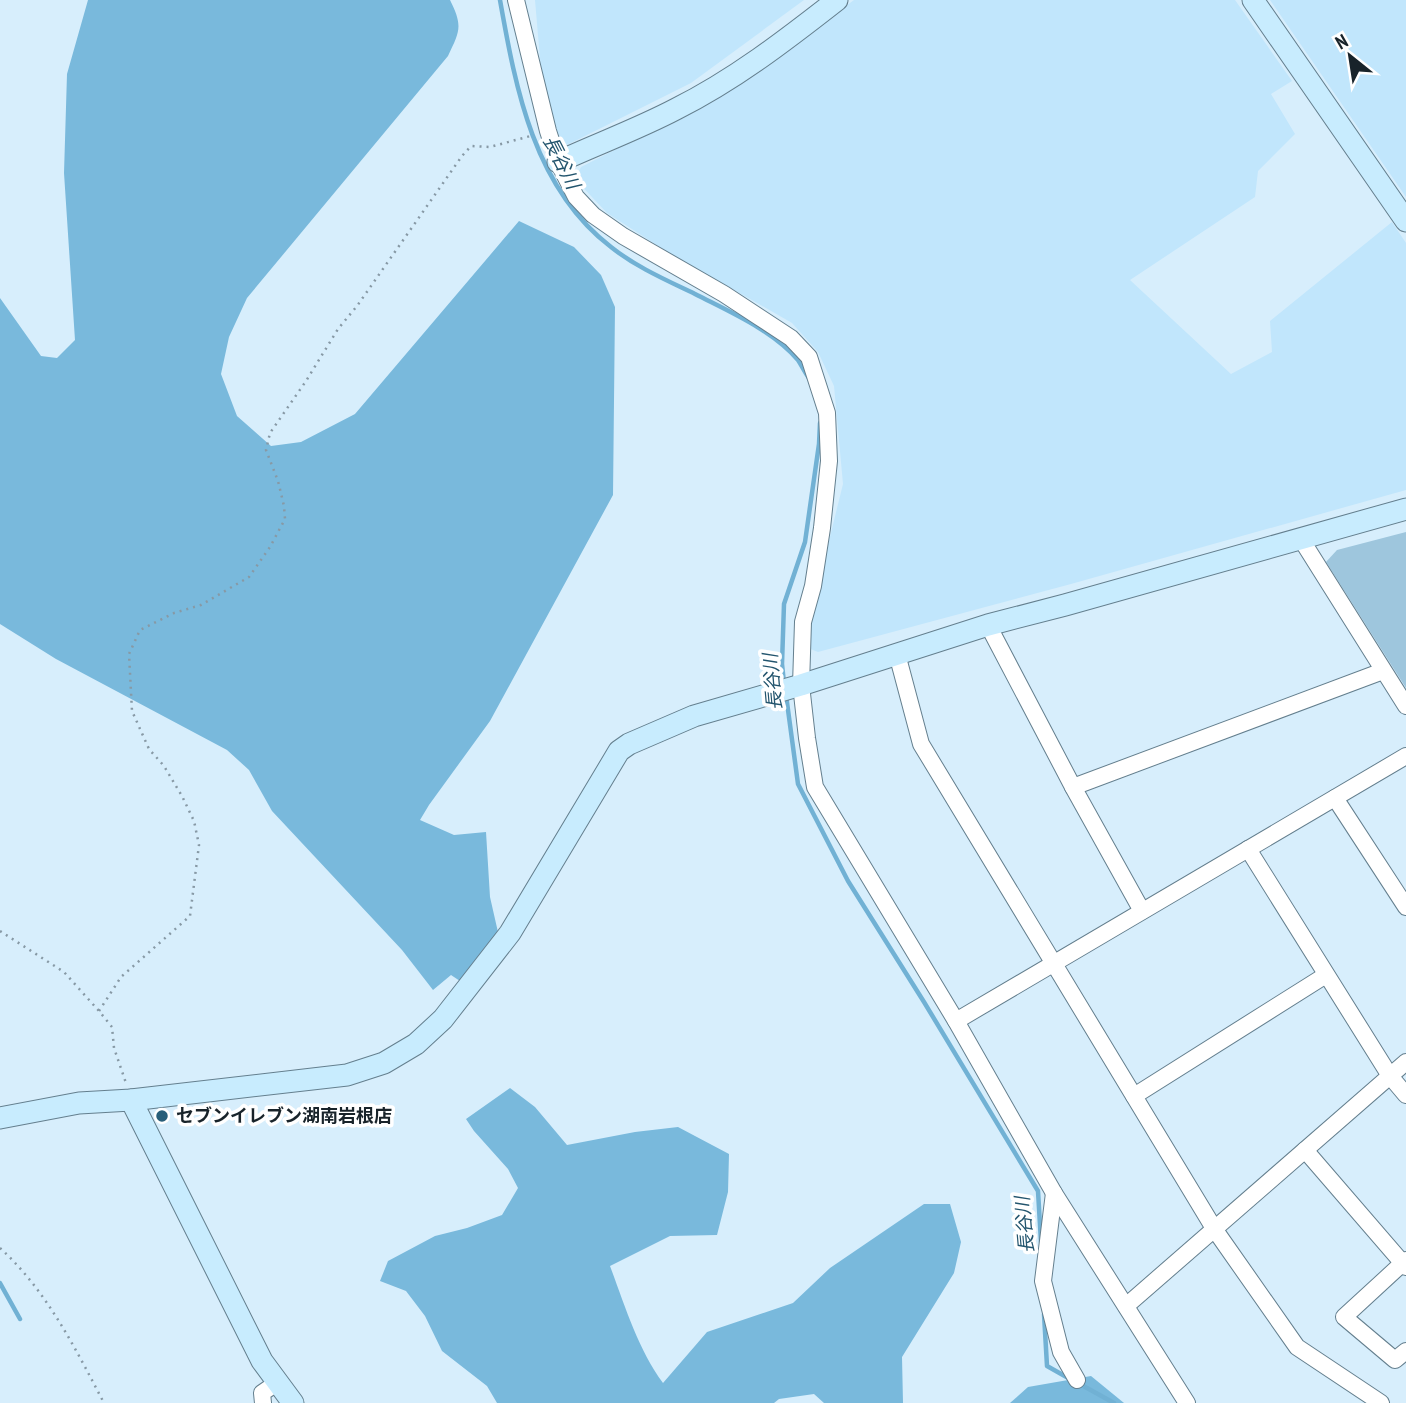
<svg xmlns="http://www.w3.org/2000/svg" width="1406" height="1403" viewBox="0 0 1406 1403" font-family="'PT Sans Narrow','Noto Sans JP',sans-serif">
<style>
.built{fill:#c1e6fc}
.green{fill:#9ec6dd}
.forest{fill:#79b9dc}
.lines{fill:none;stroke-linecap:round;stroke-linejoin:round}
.stream{stroke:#71b1d4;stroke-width:4.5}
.street-casing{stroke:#647f8e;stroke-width:18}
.secondary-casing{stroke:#647f8e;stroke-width:23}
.path{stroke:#8799a5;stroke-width:2.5;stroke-dasharray:2 5;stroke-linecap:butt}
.street{stroke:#fff;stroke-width:16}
.secondary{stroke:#c8ecfe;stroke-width:21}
.poi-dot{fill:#285e79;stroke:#fff;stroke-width:2.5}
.labels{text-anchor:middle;stroke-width:7;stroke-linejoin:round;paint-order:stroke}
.poi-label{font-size:18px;font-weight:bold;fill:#18232a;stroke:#fff;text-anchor:start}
.water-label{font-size:19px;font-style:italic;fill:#22546d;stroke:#fff}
</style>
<rect width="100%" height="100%" fill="#d7eefc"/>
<g class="built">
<path d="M535,0H804L691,83L567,145L552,137L542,82Z"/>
<path d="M854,0H1235L1292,81L1271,94L1295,134L1258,171L1255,197L1130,280L1231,374L1272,352L1270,321L1392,222L1406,243V490L1071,584L818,652L808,648V626L843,484L834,386L818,352L792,323L666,251L607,213L575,179L581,167L687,113L792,46Z"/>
<path d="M1270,0H1406V197Z"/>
</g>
<path class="green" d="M1406,532V688L1326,562L1337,550Z"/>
<g class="forest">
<path d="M88,0H450C463,26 460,31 448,56L247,298L229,337L221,374L237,416L271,446L301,442L355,414L519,221L574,247L601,275L615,307L613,495L490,721L429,805L420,820L454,835L486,832L490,897L500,941L460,981L451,975L433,990L402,950L272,811L249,770L227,750L56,659L0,624V298L41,356L57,358L75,340L64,173L67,74Z"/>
<path d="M510,1088L535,1107L567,1145L635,1132L678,1127L729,1154L728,1192L717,1235L670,1236L610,1266C625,1306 638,1349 663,1383L707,1332L793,1303L830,1268L924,1204H950L961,1242L954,1273L902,1357L903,1403H824L814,1394L779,1399L774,1403H497L487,1386L442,1351L425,1316L406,1291L380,1281L388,1261L435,1236L467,1228L502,1215L518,1188L508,1169L474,1131L466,1119Z"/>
<path d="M1091,1376L1124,1403H1010L1028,1387Z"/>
</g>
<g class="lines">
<g class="stream">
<path d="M500,0C516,90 534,188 611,247C636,267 666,280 695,294C730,312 772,330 798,360C802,366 805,373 809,378"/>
<path d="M784,683L782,664L784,604L805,542L819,444L820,423"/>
<path d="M786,695L798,784L848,881L924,1002L1038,1191L1041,1242"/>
<path d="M0,1283L20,1319"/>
<path d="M1044,1314L1047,1366L1070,1379"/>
<path d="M1078,1383L1114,1403"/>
</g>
<defs>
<g id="street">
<path d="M516,0L548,131L558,162L576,197L593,215L623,236L724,294L759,317L791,338L809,357L827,413L829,461L822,528L813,586L803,622L801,685L807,738L815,787L956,1021L1054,1193L1187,1403"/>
<path d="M1301,539L1406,706"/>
<path d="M988,625L1073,787L1142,911"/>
<path d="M897,654L921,744L1215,1230L1297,1347L1381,1403"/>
<path d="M1073,787L1383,671"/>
<path d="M1335,798L1406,907"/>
<path d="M1248,849L1390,1076L1406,1095"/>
<path d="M956,1021L1406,756"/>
<path d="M1134,1096L1326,975"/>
<path d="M1305,1150L1406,1267"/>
<path d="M1054,1193L1043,1281L1061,1352L1077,1380"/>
<path d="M1406,1260L1344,1317L1395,1360L1406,1351"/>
<path d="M1126,1306L1406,1062"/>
<path d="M263,1403L262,1393L278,1382"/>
</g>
<g id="secondary">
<path d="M1253,0L1406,221"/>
<path d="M558,162C597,144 638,129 676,109C734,80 786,40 837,0"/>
<path d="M131,1100L262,1361L293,1403"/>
<path d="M0,1118L79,1103L131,1100L347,1075L384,1063L416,1044L443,1019L510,933L619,751L629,744L694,716L801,685L988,625L1065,605L1406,509"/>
</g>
</defs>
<use href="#street" class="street-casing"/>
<use href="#secondary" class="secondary-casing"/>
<g class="path">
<path d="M0,931L64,972L99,1011L112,1027L114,1048L126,1083"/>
<path d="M99,1011L121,977L190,916L199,845L194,821L182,796L164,766L149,749L132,711L129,654L140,630L174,613L201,605L249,577L270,547L285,519L284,506L278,481L266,450L270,433L306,381L338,329L357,306L462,156L471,146L490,147L534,135"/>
<path d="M0,1248C47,1291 75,1348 104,1403"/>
</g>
<use href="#street" class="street"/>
<use href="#secondary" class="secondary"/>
</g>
<circle class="poi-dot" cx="162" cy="1116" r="7"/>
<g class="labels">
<g class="poi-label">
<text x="176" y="1122">セブンイレブン湖南岩根店</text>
</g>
<g class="water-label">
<text transform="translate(562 162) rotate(63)" y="7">長谷川</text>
<text transform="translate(772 682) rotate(-95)" y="7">長谷川</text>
<text transform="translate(1024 1225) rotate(-95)" y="7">長谷川</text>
</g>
</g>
<g transform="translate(1350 56) rotate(330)" stroke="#ffffff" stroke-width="5" paint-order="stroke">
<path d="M0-5L12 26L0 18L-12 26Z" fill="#18232a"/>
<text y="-10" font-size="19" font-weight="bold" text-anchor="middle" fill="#18232a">N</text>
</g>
</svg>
